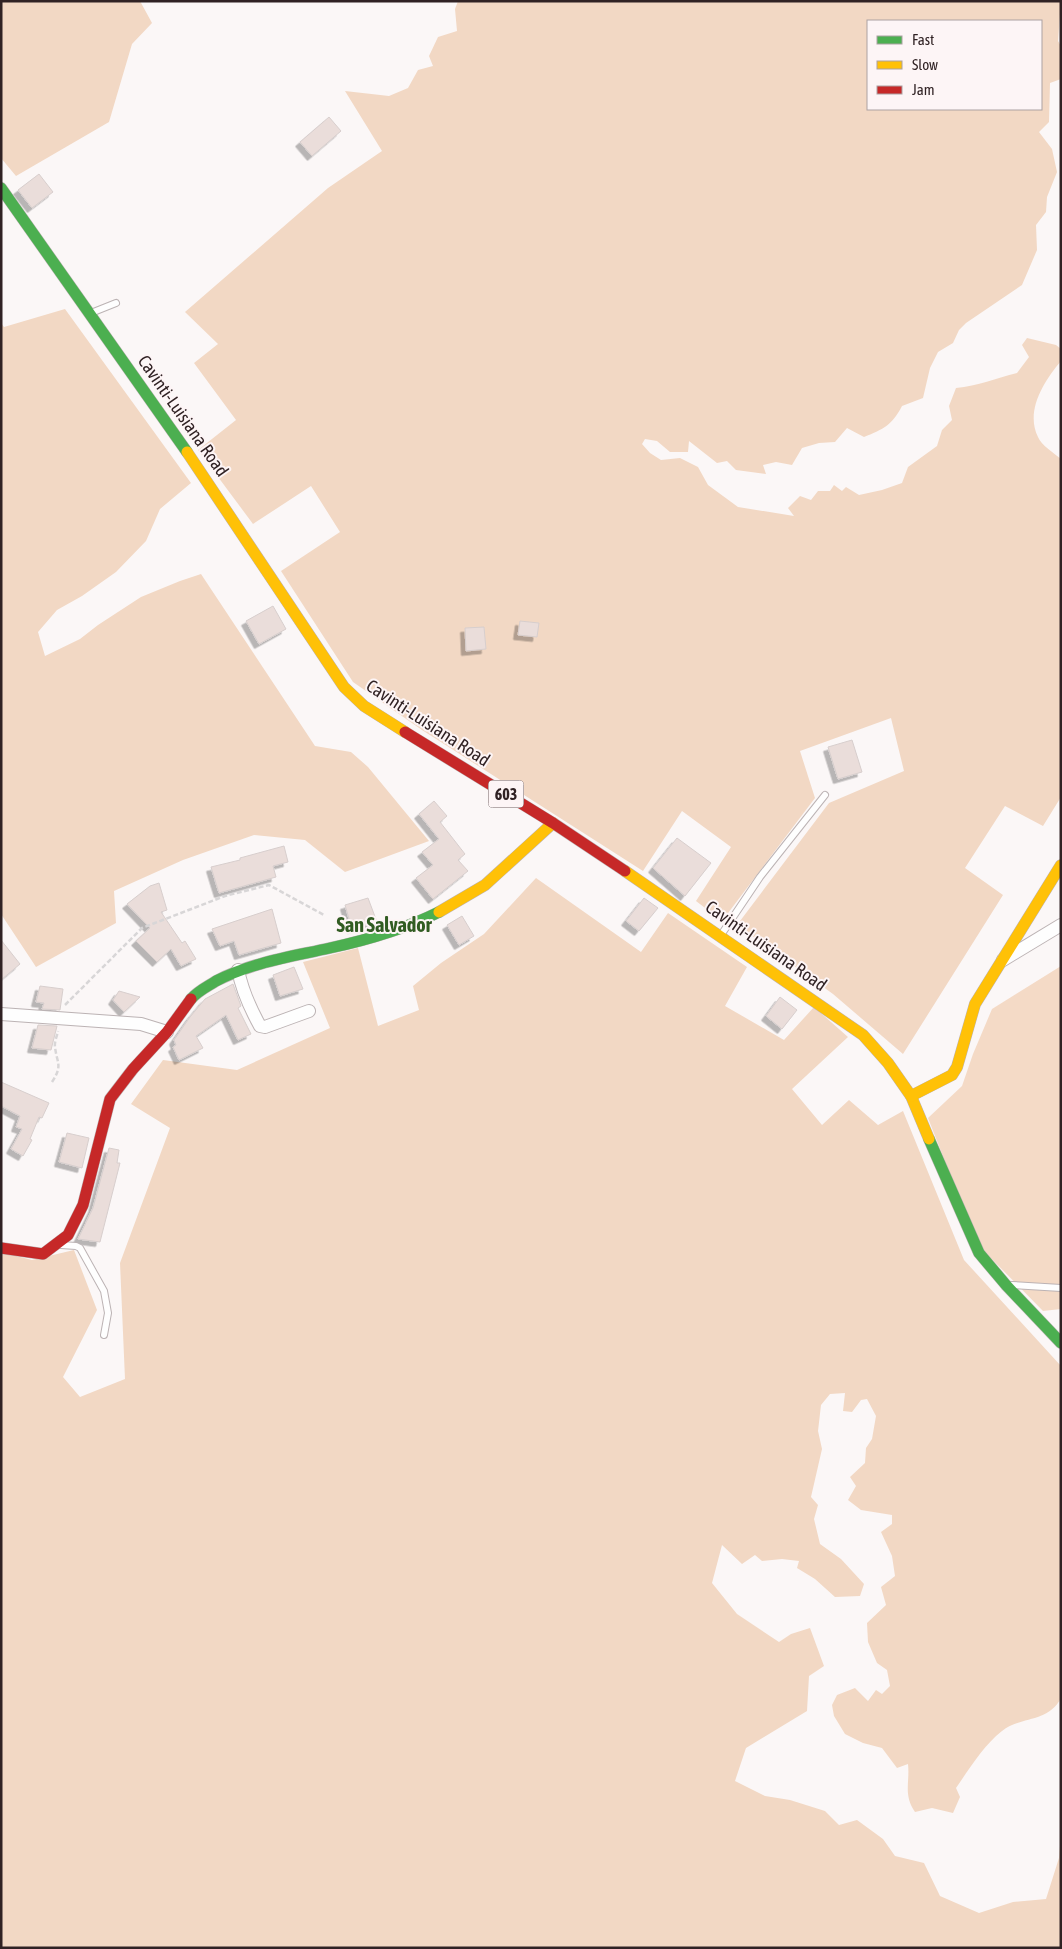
<svg xmlns="http://www.w3.org/2000/svg" width="1062" height="1949" viewBox="0 0 1062 1949" font-family="'Asap Condensed',sans-serif">
<style>
.green{fill:#f4dac6}
.forest{fill:#f2d8c4;fill-rule:evenodd}
.building{fill:#eaddda;stroke:#d7cecd;filter:url(#shadow)}
.lines{fill:none;stroke-linecap:round;stroke-linejoin:round}
.lane-casing{stroke:#bcb3b4;stroke-width:8}
.street-casing{stroke:#bcb3b4;stroke-width:14}
.fast-casing{stroke:#bcb3b4;stroke-width:12}
.slow-casing{stroke:#bcb3b4;stroke-width:12}
.jam-casing{stroke:#bcb3b4;stroke-width:12}
.path{stroke:#d8d6d7;stroke-width:2.5;stroke-dasharray:5 2.5;stroke-linecap:butt}
.lane{stroke:#fefefe;stroke-width:6}
.street{stroke:#fefefe;stroke-width:12}
.fast{stroke:#4caf50;stroke-width:11}
.slow{stroke:#ffc107;stroke-width:11}
.jam{stroke:#c62828;stroke-width:11}
.labels{text-anchor:middle;stroke-width:4;stroke-linejoin:round;paint-order:stroke}
.shield{fill:#fdf5f6;stroke:#6e6163;stroke-width:1}
.shield-label{font-size:16px;font-weight:bold;fill:#302224}
.street-label{font-size:18px;fill:#302224;stroke:#fdf5f6}
.quarter-label{font-size:20px;font-weight:bold;fill:#315c22;stroke:#fdf5f6}
</style>
<defs>
<filter id="shadow"><feDropShadow dx="-4.5" dy="4.5" stdDeviation="0" flood-color="#0004"/></filter>
</defs>
<rect width="100%" height="100%" fill="#fbf7f7"/>
<path class="green" d="M1061,966V1309L1043,1311L978,1245L928,1118L962,1086L973,1054L992,1009Z"/>
<g class="forest">
<path d="M1,1H140L152,23L132,44L109,122L16,176L1,158Z"/>
<path d="M458,1H1061L1058,41L1061,46V79L1050,83L1049,122L1039,132L1052,149L1057,172L1047,197L1046,212L1036,225L1037,250L1022,285L966,323L959,330L953,343L938,352L930,368L923,398L902,406C892,425 884,429 864,437L847,428L835,442L819,443L802,448L792,465L776,462L763,465L766,474L736,470L727,461L717,463L689,441L688,452H670L657,441L645,439L642,444L650,453L661,460L680,458L698,467L708,485L738,507L794,516L788,508L800,496L811,500L818,491H830L834,485L842,491L846,487L859,495L882,490L902,483L908,467L937,446L942,430L952,420L949,406L956,388C978,386 996,378 1017,373L1029,357L1022,345L1027,338L1056,345L1061,349V361C1044,381 1025,411 1038,437C1041,445 1054,453 1061,459V797L1043,826L1005,806L965,868L1003,895L903,1054L833,994L737,925L829,803L904,771L891,718L800,751L815,798L722,921L696,901L731,847L682,811L643,871L422,730L353,682L281,571L340,532L311,486L253,524L198,450L236,420L194,363L218,344L185,312L328,188L382,151L345,91L389,96L408,88L418,70L433,66L429,56L438,37L457,31L455,9ZM868,21H1041V109H868Z"/>
<path d="M65,309L191,483L160,509L146,541L116,572L82,596L57,610L38,632L45,656L80,639L98,625L141,597L180,581L201,574L315,746L351,752L368,767L429,841L345,872L305,840L254,835L183,860L114,891L116,923L36,967L1,914V323L4,327Z"/>
<path d="M536,878L641,952L668,913L747,967L725,1006L784,1040L814,1007L848,1037L792,1089L822,1125L849,1100L878,1125L903,1111L964,1260L1061,1366V1698C1048,1723 1021,1716 1002,1731C983,1746 970,1768 956,1788L960,1797L953,1813L932,1808L915,1812C903,1794 910,1783 908,1764L897,1768L882,1748L863,1743L845,1734L834,1716L832,1705L837,1695L855,1688L868,1701L876,1690L882,1694L890,1686L887,1670L877,1663L868,1642L867,1623L886,1605L881,1587L895,1576L892,1556L881,1532L892,1524V1515L861,1510L848,1500L856,1486L850,1477L865,1463L866,1448L872,1439L876,1416L867,1399L861,1400L852,1412L843,1411L845,1393L830,1394L821,1405L818,1431L822,1449L811,1497L818,1505L814,1519L820,1544L841,1559L864,1584L860,1596L835,1597L815,1579L797,1568L799,1561L782,1559L762,1561L755,1555L742,1564L722,1545L712,1583L737,1614L779,1642L791,1634L810,1628L824,1666L809,1676L807,1711L746,1748L735,1781L765,1796L790,1800L825,1811L839,1825L857,1820L883,1839L895,1856L924,1863L940,1896L979,1913L1013,1902L1046,1899L1059,1858L1061,1835V1948H1V1252L32,1260L74,1250L97,1310L63,1377L80,1397L125,1379L120,1263L170,1128L131,1104L163,1060L237,1070L330,1028L303,962L358,948L378,1026L419,1010L413,986L441,963L484,934Z"/>
</g>
<g class="building">
<path d="M329,117L341,131L312,156L300,142Z"/>
<path d="M39,174L53,192L32,208L18,190Z"/>
<path d="M273,606L286,629L259,644L246,621Z"/>
<path d="M520,621L539,623L537,637L518,635Z"/>
<path d="M484,627L486,649L466,651L465,628Z"/>
<path d="M852,740L862,772L838,779L828,747Z"/>
<path d="M434,801L447,816L440,822L465,854L458,860L468,871L433,899L416,878L433,865L422,852L439,839L419,814Z"/>
<path d="M677,838L711,863L685,896L653,868Z"/>
<path d="M284,846L288,862L273,866L276,877L219,893L211,867L240,860V858Z"/>
<path d="M159,883L167,910L161,912L182,943L185,941L196,959L181,966L171,949L157,962L136,941L150,928L127,904L150,886Z"/>
<path d="M368,898L377,922L352,929L345,905Z"/>
<path d="M644,898L658,908L639,931L626,921Z"/>
<path d="M272,909L281,943L239,955L234,941L220,946L212,929Z"/>
<path d="M462,916L474,936L459,945L447,925Z"/>
<path d="M1,940L20,964L1,980Z"/>
<path d="M294,967L303,989L280,996L273,975Z"/>
<path d="M233,984L241,1006L238,1008L251,1034L238,1040L226,1015L196,1036L203,1048L179,1060L173,1047L176,1045L174,1040L190,1017L205,999Z"/>
<path d="M40,986L63,989L60,1010L42,1009L44,1003L36,1002Z"/>
<path d="M119,991L140,997L124,1012L113,1000Z"/>
<path d="M780,997L797,1010L782,1029L766,1016Z"/>
<path d="M38,1025L57,1026L51,1050L32,1048Z"/>
<path d="M1,1082L49,1103L42,1118L39,1117L30,1139L32,1140L23,1156L11,1149L22,1129L16,1127L20,1116L1,1106Z"/>
<path d="M67,1133L89,1138L82,1168L59,1162Z"/>
<path d="M109,1148L119,1150L117,1163H120L100,1242L78,1239L93,1208Z"/>
</g>
<g class="lines">
<defs>
<g id="lane">
<path d="M91,313L116,303"/>
<path d="M721,935L760,877L825,795"/>
<path d="M61,1245L76,1246L80,1248L104,1291L108,1313L104,1335"/>
<path d="M1012,1285L1061,1288"/>
</g>
<g id="street">
<path d="M1003,960L1061,925"/>
<path d="M238,970C242,990 250,1008 260,1026L265,1027L309,1011"/>
<path d="M1,1014L141,1024L167,1032"/>
</g>
<g id="fast">
<path d="M1,188L187,452"/>
<path d="M191,999C199,990 207,987 216,981C253,962 290,957 330,948C367,940 405,929 439,912"/>
<path d="M929,1139L979,1253L1006,1285L1061,1343"/>
</g>
<g id="slow">
<path d="M187,452L344,687L364,706L405,732"/>
<path d="M625,871L863,1035L888,1063L911,1096L929,1139"/>
<path d="M439,912L485,885L553,823"/>
<path d="M911,1096L952,1075L957,1067L975,1004L1061,865"/>
</g>
<g id="jam">
<path d="M405,732L553,823L625,871"/>
<path d="M1,1248L43,1254L68,1235L83,1205L110,1099L133,1069L167,1032L191,999"/>
</g>
</defs>
<use href="#lane" class="lane-casing"/>
<use href="#street" class="street-casing"/>
<use href="#fast" class="fast-casing"/>
<use href="#slow" class="slow-casing"/>
<use href="#jam" class="jam-casing"/>
<g class="path">
<path d="M65,1005L142,928L225,896L269,885L324,915"/>
<path d="M52,1082C63,1065 57,1064 55,1047C54,1043 57,1036 58,1031"/>
</g>
<use href="#lane" class="lane"/>
<use href="#street" class="street"/>
<use href="#fast" class="fast"/>
<use href="#slow" class="slow"/>
<use href="#jam" class="jam"/>
</g>
<g class="labels">
<rect class="shield" x="488.5" y="780.5" width="35" height="27" rx="4"/>
<g class="shield-label">
<text x="506" y="800">603</text>
</g>
<g class="street-label">
<text transform="translate(183 416) rotate(55)" y="6">Cavinti-Luisiana Road</text>
<text transform="translate(428 723) rotate(33)" y="6">Cavinti-Luisiana Road</text>
<text transform="translate(766 946) rotate(35)" y="6">Cavinti-Luisiana Road</text>
</g>
<g class="quarter-label">
<text x="384" y="932">San Salvador</text>
</g>
</g>
<rect width="1062" height="1949" fill="none" stroke="#302224" stroke-width="5"/>
<rect x="867" y="20" width="175" height="90" fill="#fdf5f6" stroke="#aba1a2"/>
<rect x="877" y="36" width="25" height="8" fill="#4caf50" stroke="#aba1a2"/>
<text x="912" y="45" font-size="15" fill="#302224">Fast</text>
<rect x="877" y="61" width="25" height="8" fill="#ffc107" stroke="#aba1a2"/>
<text x="912" y="70" font-size="15" fill="#302224">Slow</text>
<rect x="877" y="86" width="25" height="8" fill="#c62828" stroke="#aba1a2"/>
<text x="912" y="95" font-size="15" fill="#302224">Jam</text>
</svg>
